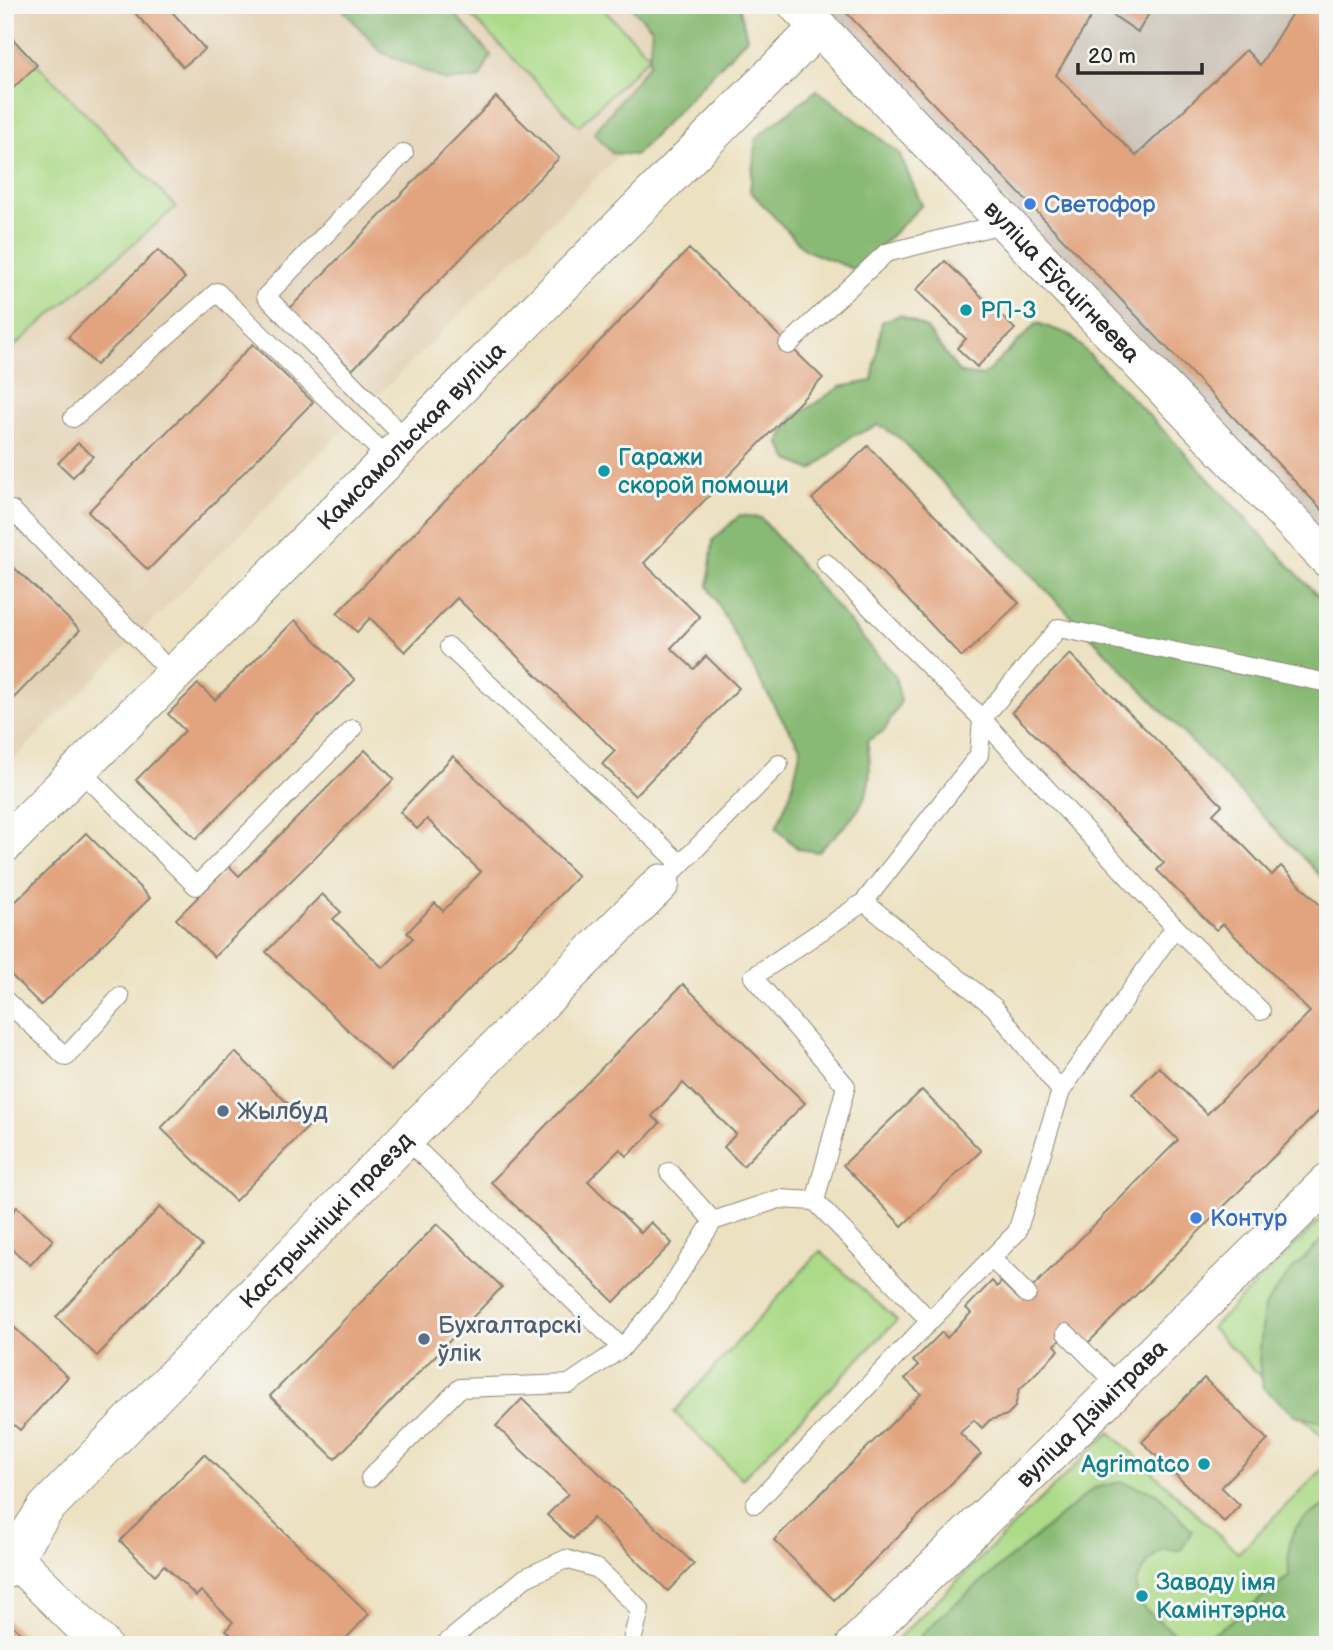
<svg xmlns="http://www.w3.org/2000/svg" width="1333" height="1650" viewBox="0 0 1333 1650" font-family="'Balsamiq Sans',sans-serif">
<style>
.built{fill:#e3d1b4}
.industrial{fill:#cbc3b8}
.green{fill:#acda87;stroke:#6c8259;stroke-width:2}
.forest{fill:#89ba74;stroke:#5a7250;stroke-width:2}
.building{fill:#e2a47f}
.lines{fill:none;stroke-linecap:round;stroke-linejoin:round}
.lane-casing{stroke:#8c8676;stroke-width:20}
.street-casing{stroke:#8c8676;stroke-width:39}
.lane{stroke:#fff;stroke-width:18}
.street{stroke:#fff;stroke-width:37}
.shop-dot{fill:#3f7fe0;stroke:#f6f6f2;stroke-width:2.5}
.culture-dot{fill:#0f9aa8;stroke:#f6f6f2;stroke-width:2.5}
.service-dot{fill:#5c6f8a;stroke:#f6f6f2;stroke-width:2.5}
.labels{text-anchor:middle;stroke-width:6;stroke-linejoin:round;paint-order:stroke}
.shop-label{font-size:24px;fill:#366cbe;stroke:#f6f6f2;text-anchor:start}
.street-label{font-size:24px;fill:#2b2b2b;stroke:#f6f6f2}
.culture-label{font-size:24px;fill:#0d838f;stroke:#f6f6f2;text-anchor:start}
.service-label{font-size:24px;fill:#4e5e75;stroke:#f6f6f2;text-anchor:start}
</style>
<rect width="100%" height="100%" fill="#f6f6f2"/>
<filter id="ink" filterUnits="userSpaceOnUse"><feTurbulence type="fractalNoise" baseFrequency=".0143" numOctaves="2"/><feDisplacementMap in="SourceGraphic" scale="14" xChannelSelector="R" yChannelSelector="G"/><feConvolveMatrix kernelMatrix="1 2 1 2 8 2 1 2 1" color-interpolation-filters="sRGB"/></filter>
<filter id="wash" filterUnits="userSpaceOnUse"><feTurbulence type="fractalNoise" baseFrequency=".00686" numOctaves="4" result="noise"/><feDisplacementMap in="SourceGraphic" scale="28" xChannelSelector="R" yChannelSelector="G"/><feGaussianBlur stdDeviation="1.57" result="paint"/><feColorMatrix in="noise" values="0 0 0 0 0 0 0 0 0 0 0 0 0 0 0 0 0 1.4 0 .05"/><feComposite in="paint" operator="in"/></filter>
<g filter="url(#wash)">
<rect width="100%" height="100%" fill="#ece1c1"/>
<path class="built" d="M5,5H629L700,74L5,768Z"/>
<path class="industrial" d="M819,5H1328V538Z"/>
<g class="green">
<path d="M461,5H599L650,56L579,126Z"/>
<path d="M12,38L176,207L5,354V44Z"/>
<path d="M1328,1212V1442L1211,1328Z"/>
<path d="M820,1251L897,1320L742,1479L674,1412Z"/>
<path d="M1110,1432L1238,1553L1328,1464V1645H891Z"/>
</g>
<g class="forest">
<path d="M339,5H447L491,55L480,78L447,81L381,52Z"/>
<path d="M629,5H739L747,38L636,155L612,153L594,133L649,64L652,28Z"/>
<path d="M817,90L899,153L922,205L856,270L805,250L750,191L756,138Z"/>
<path d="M900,315L926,328L960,373L983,376L1037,323L1069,334L1167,434L1328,607V781L1323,790L1328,795V884L901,439L879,425L850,437L812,470L789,460L779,442L793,418L840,387L872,381L882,322Z"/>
<path d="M740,515L761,518L895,676L901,701L884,731L867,741C878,800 858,813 818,852L798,849L776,828L791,792L801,748L777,711L708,586L713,540Z"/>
<path d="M1328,1234V1424L1295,1415L1263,1388L1259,1361L1264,1307L1289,1273Z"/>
<path d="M1121,1482L1157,1493L1192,1531L1181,1550H1161L1149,1561L1136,1582L1140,1605L1181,1639L1201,1641L1230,1622L1289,1576C1287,1535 1289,1525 1328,1504V1645H912L943,1614L1094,1488Z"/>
</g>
<g id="blocks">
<g class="building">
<path d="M128,5H166L205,49L183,67Z"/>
<path d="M839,5H1154L1138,32L1098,5L1056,75L1136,156L1246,50L1260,65L1297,5H1328V516Z"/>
<path d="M12,38L37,65L5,96V44Z"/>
<path d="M496,97L559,158L352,370L289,309Z"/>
<path d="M689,249L823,378L644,563L700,617L671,648L694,669L706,656L739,688L635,796L602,764L615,751L457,598L405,652L370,618L357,632L337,613Z"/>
<path d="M158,250L185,278L96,365L68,337Z"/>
<path d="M945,261L1015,329L977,367L957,348L966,339L916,290Z"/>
<path d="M253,344L313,402L148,570L88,512Z"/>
<path d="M78,443L93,456L73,477L58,463Z"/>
<path d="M868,446L1019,603L962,657L812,499Z"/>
<path d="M5,559L80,630L5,707Z"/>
<path d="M295,620L355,680L196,839L136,780L185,731L168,714L198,684L215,700Z"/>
<path d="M1070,654L1222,805L1213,814L1272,875L1281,866L1328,913V1102L1087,1344L1071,1328L1055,1345L1059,1350L1019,1390L1015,1407L1007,1415L990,1420L982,1428L974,1420L960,1433L981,1454L834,1600L774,1540L921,1394L905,1379L918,1366L913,1361L942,1332L947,1338L959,1325L971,1313L966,1308L992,1281L997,1287L1001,1282L1020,1300L1178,1140L1132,1094L1159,1067L1207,1114L1310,1012L1223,924L1216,930L1157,870L1164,863L1012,712Z"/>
<path d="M365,750L394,779L214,957L176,919L229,866L239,876Z"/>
<path d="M453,756L578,876L391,1071L266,952L322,894L341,912L333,919L383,968L413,938L407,933L435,903L443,911L481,872L427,819L417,829L400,812Z"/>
<path d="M86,833L150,898L41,1005L5,969V912Z"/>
<path d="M683,984L805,1103L743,1166L724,1147L736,1134L683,1083L652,1116L660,1123L642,1142L627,1156L620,1149L588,1181L641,1233L651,1222L672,1243L614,1302L491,1182Z"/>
<path d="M235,1052L310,1125L235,1201L161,1128Z"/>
<path d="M922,1090L981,1151L902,1226L843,1165Z"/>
<path d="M17,1207L53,1240L30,1265L5,1243V1220Z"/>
<path d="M160,1207L202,1246L97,1356L56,1317Z"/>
<path d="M437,1224L502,1287L335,1459L270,1396Z"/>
<path d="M5,1319L68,1377L20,1430L5,1417Z"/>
<path d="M1204,1378L1268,1440L1221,1487L1240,1505L1224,1522L1142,1442Z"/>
<path d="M522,1399L694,1564L668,1591L593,1518L573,1539L547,1515L568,1494L496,1426Z"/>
<path d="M204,1454L369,1614L340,1645H241L226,1630L233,1622L201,1591L196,1596L164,1565L155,1575L120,1541Z"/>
<path d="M5,1618L33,1645H5Z"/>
</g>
</g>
</g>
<g filter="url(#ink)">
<use href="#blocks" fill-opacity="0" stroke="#8c8676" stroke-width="2"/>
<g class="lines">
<defs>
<g id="lane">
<path d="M404,153L266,296L407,440"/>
<path d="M788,345L886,253L1006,223"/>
<path d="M73,418L217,292L388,458"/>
<path d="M12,510L173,674"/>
<path d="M826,563L982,719L1175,927L1261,1011"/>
<path d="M449,647L681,864"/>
<path d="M79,769L196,886L353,729"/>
<path d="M674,871L779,764"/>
<path d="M864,902L994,1007L1061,1091"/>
<path d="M5,1000L66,1057L120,997"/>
<path d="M406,1139L622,1348"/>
<path d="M815,1201L846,1086L753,977L864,902L979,755L982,719L1059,628L1328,683"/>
<path d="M713,1221L779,1199L815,1201L930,1321L1017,1232L1061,1091L1175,927"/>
<path d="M991,1258L1027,1294"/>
<path d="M1066,1333L1119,1386"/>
<path d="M370,1478L460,1388L569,1384L622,1348L663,1300L713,1221L669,1172"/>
<path d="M755,1504L930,1321"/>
<path d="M444,1645L525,1578L566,1559L598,1569L640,1609L631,1645"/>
</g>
<g id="street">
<path id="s1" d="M797,5L1328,559"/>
<path id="s2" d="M5,844L819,27"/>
<path d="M5,1549L102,1645"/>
<path id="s3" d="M5,1570L46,1508L417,1127L661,883"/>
<path id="s4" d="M855,1645L1328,1182"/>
</g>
</defs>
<use href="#lane" class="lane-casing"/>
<use href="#street" class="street-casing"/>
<use href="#lane" class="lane"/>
<use href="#street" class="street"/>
</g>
</g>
<g class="shop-dot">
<circle cx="1030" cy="204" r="7"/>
<circle cx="1196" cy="1218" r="7"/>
</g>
<g class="culture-dot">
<circle cx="966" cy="310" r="7"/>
<circle cx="604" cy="471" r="7"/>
<circle cx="1204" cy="1464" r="7"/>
<circle cx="1142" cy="1596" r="7"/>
</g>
<g class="service-dot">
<circle cx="223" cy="1111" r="7"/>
<circle cx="424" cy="1339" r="7"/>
</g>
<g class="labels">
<g class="shop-label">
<text x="1044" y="212">Светофор</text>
<text x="1210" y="1226">Контур</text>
</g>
<g class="street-label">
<text dy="8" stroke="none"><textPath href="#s1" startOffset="383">вуліца Еўсцігнеева</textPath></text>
<text dy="8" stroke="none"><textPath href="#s2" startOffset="576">Камсамольская вуліца</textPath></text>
<text dy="8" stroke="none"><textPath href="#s3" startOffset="476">Кастрычніцкі праезд</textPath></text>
<text dy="8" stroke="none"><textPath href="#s4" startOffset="331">вуліца Дзімітрава</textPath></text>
</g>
<g class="culture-label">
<text x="980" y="318">РП-3</text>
<text x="618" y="465">Гаражи<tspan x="618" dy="28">скорой помощи</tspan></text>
<text x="1190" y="1472" text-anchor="end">Agrimatco</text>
<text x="1156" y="1590">Заводу імя<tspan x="1156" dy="28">Камінтэрна</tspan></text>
</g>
<g class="service-label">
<text x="237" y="1119">Жылбуд</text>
<text x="438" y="1333">Бухгалтарскі<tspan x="438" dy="28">ўлік</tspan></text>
</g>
</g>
<rect width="1333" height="1650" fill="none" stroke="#f6f6f2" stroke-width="28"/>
<path d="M1078 63v10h124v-10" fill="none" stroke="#2b2b2b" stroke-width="3.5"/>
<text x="1088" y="63" font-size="21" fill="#2b2b2b" stroke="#f6f6f2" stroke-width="5" paint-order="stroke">20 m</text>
</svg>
